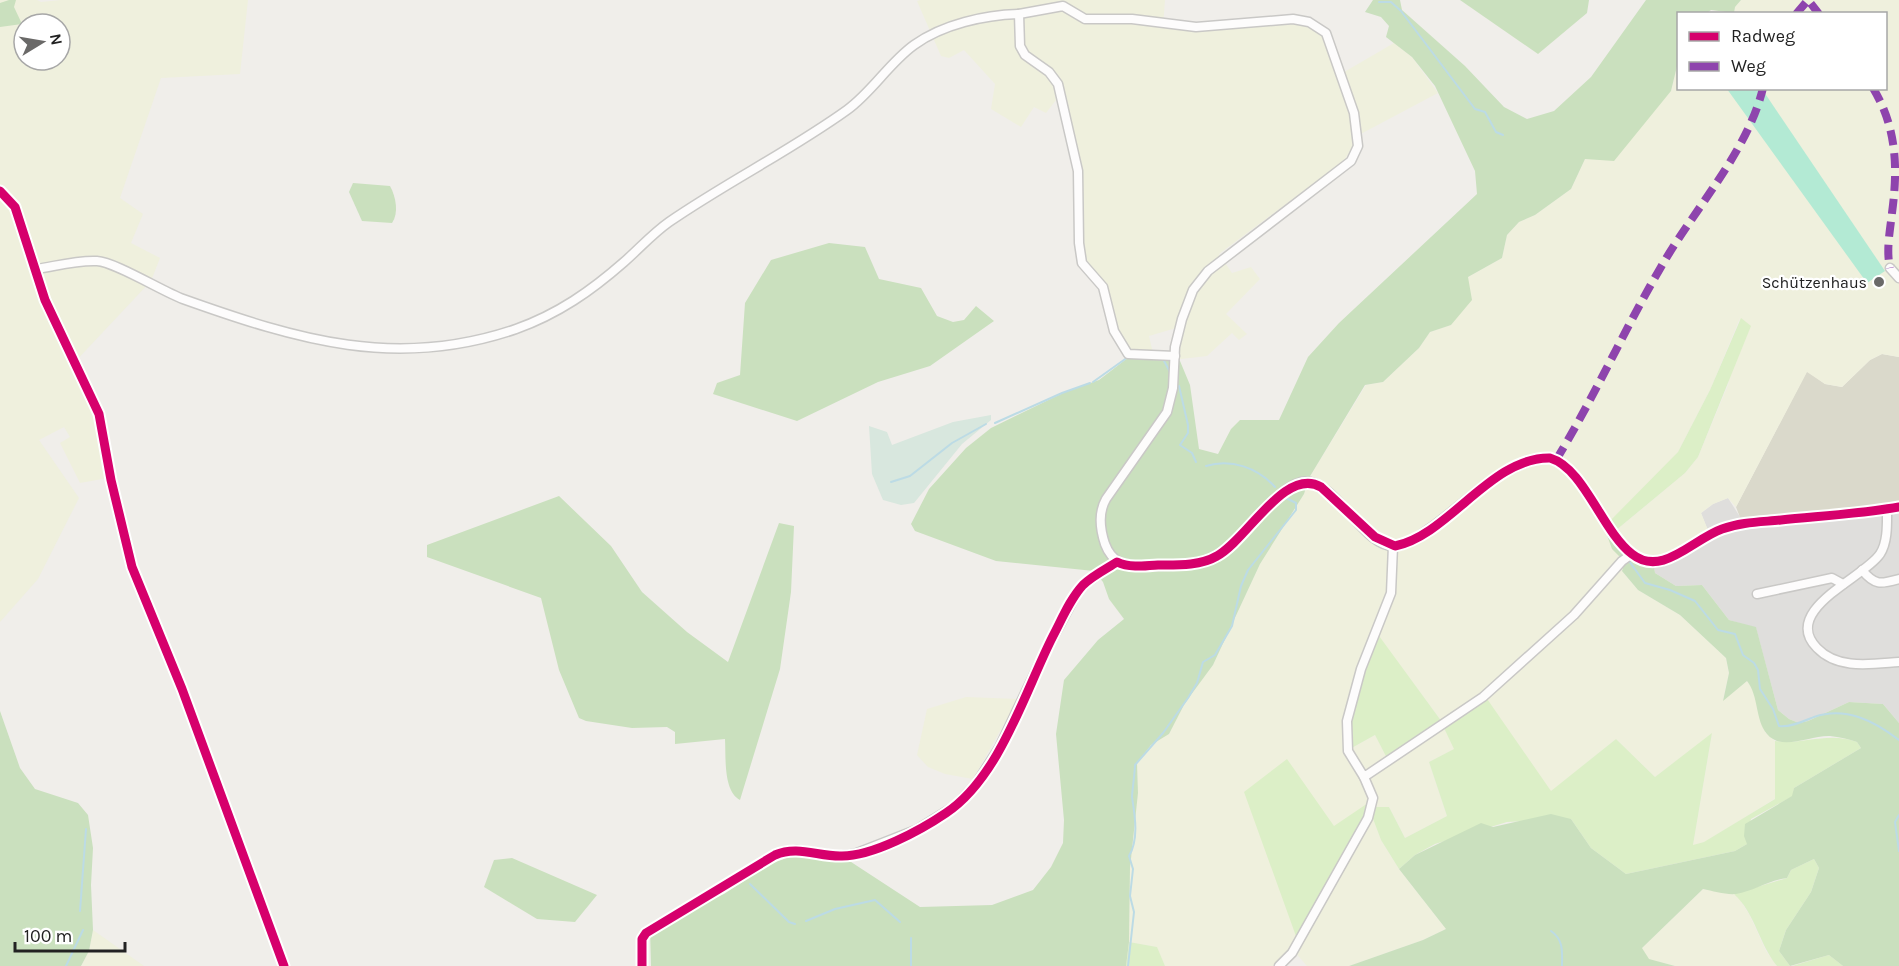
<svg xmlns="http://www.w3.org/2000/svg" width="1899" height="966" viewBox="0 0 1899 966" font-family="Karla,sans-serif">
<style>
.residential{fill:#dfdedc}
.construction{fill:#dad9cb}
.farmland{fill:#eff0dd;fill-rule:evenodd}
.grass{fill:#dcefc7}
.forest{fill:#cae0be}
.wetland{fill:#d8e7de}
.pitch{fill:#b3ead4}
.lines{fill:none;stroke-linecap:round;stroke-linejoin:round}
.stream{stroke:#bcdbe5;stroke-width:2}
.minor-casing{stroke:#c9c8c6;stroke-width:11}
.minor{stroke:#fdfcfc;stroke-width:8}
.quiet{stroke:#8e44ad;stroke-width:8;stroke-dasharray:15 8;stroke-linecap:butt}
.cycleway-casing{stroke:#fff;stroke-width:13}
.cycleway{stroke:#d6006c;stroke-width:9}
.poi-dot{fill:#6a6968;stroke:#fff;stroke-width:2}
.labels{text-anchor:middle;stroke-width:4.5;stroke-linejoin:round;paint-order:stroke}
.poi-label{font-size:16px;fill:#222;stroke:#fff;text-anchor:end}
</style>
<rect width="100%" height="100%" fill="#f0eeea"/>
<path class="residential" d="M1728,498L1742,520L1899,502V723L1883,704L1849,702L1808,721L1799,723L1789,719L1778,710L1756,628L1729,620L1702,585L1676,586L1655,573L1654,566L1708,531L1701,513L1713,504Z"/>
<path class="construction" d="M1882,354L1899,357V502L1741,520L1736,507L1807,371L1825,384L1842,387L1870,360Z"/>
<g class="farmland">
<path d="M0,0H37L41,2L61,0H248L240,74L161,78L120,198L143,214L131,243L160,258L151,281L72,365L98,417L108,478L80,483L60,443L70,437L64,427L39,440L79,498L38,579L0,622ZM24,24H60V60H24Z"/>
<path d="M920,0H1165L1163,26L1290,21L1308,25L1319,31L1327,41L1339,75L1394,43L1412,57L1438,93L1355,137L1354,144L1344,161L1219,254L1232,273L1251,267L1260,279L1226,314L1247,334L1239,340L1232,333L1207,356L1172,360L1176,328L1149,336L1153,353H1134L1123,344L1114,325L1110,304L1084,260L1078,154L1060,79L1053,83L1056,100L1046,113L1034,107L1021,127L991,109L995,84L964,50L949,58L941,56L917,1Z"/>
<path d="M1741,0H1899V357L1882,354L1870,360L1842,387L1825,384L1807,372L1736,507L1728,498L1713,504L1701,513L1708,530L1665,558L1625,562L1622,571L1638,590L1680,615L1726,658L1729,673L1723,700L1747,681L1753,689L1765,732L1775,741L1776,798L1705,842L1693,845L1712,734L1655,777L1616,739L1551,792L1483,694L1442,722L1374,630L1348,750L1375,735L1390,763L1444,728L1455,749L1429,762L1447,816L1405,838L1389,807L1334,827L1315,801L1297,938L1372,815L1381,840L1399,869L1446,929L1423,940L1349,966H1307L1292,949L1273,966H1165L1156,947L1129,942L1130,868L1138,793L1137,763L1151,745L1169,734L1185,703L1213,665L1260,564L1304,494L1309,478L1366,385L1383,382L1419,348L1430,332L1451,325L1468,277L1502,258L1507,235L1519,222L1535,215L1571,189L1585,159L1671,91L1678,62V88H1886V14L1734,13L1735,7ZM1740,318L1728,385L1698,457L1685,473L1615,531L1678,452L1710,390Z"/>
<path d="M966,697L1018,699L973,779L945,774L928,767L917,755L927,709Z"/>
<path d="M1703,889L1734,894L1739,898L1750,916L1766,951L1777,966H1675L1648,959L1642,948Z"/>
<path d="M93,930L144,966H81L89,951Z"/>
</g>
<g class="grass">
<path d="M1741,318L1751,326L1698,457L1685,473L1615,531L1608,523L1678,452L1710,390Z"/>
<path d="M1374,629L1442,722L1483,693L1551,791L1616,739L1655,777L1712,733L1693,845L1704,842L1775,799V741C1803,745 1829,731 1857,742L1861,748L1794,788L1793,796L1751,819L1747,844L1735,851L1626,874L1591,848L1571,819L1507,822L1435,844L1415,855L1399,869L1381,840L1372,816L1297,939L1244,792L1287,759L1334,826L1371,801L1374,807H1389L1405,838L1447,816L1429,762L1454,749L1444,728L1390,764L1375,735L1348,750L1346,741Z"/>
<path d="M1814,859L1819,868L1811,892L1786,930L1779,951L1790,966H1777C1759,944 1755,913 1734,894L1787,878L1791,870Z"/>
<path d="M1129,942L1157,947L1165,966H1126Z"/>
<path d="M1829,955L1843,966H1792Z"/>
</g>
<g class="forest">
<path d="M9,0H16L14,7L22,24L0,27V3Z"/>
<path d="M1373,0H1400L1402,10L1465,66L1504,107L1527,119L1554,111L1591,77L1646,0H1741L1735,7L1734,13L1711,10L1707,13L1678,14V62L1671,91L1614,161L1585,159L1571,189L1535,215L1519,222L1507,235L1502,258L1468,277L1472,300L1451,325L1430,332L1419,348L1383,382L1365,385L1309,478L1304,494L1260,564L1213,665L1185,703L1169,734L1151,745L1137,763L1138,793L1130,868L1129,942L1126,966H651L650,928L724,894L768,865L797,854L817,852L848,860L920,907L992,905L1033,890L1051,867L1063,843L1064,820L1056,734L1064,680L1098,640L1124,619L1109,599L1103,582L1094,571L996,561L915,531L911,524L929,489L966,448L991,428L1065,392L1099,380L1129,357L1180,361L1190,385L1199,449L1218,454L1231,429L1240,420H1279L1308,357L1339,323L1477,194L1475,171L1435,86L1412,57L1386,37L1389,26L1381,17L1365,12Z"/>
<path d="M1460,0H1589L1587,13L1538,54Z"/>
<path d="M353,183L390,186C396,197 399,213 392,223L362,221L349,192Z"/>
<path d="M829,243L865,247L879,279L921,288L937,316L953,322L964,320L976,306L994,321L930,366L878,382L797,421L713,394L717,383L740,375L745,303L771,260Z"/>
<path d="M559,496L611,546L642,592L687,632L728,662L779,523L794,526L791,592L780,669L740,800C723,791 726,757 725,739L675,744V732L667,727L632,728L586,721L579,718L559,670L541,598L427,557V545Z"/>
<path d="M1610,533L1654,566L1655,573L1676,586L1702,585L1729,620L1756,627L1778,710L1789,719L1799,723L1808,721L1849,702L1883,704L1899,723V966H1843L1829,955L1790,966L1779,951L1786,930L1811,892L1819,868L1814,859L1791,870L1787,878C1769,880 1754,891 1736,894C1726,895 1713,891 1703,889L1642,948L1649,959L1675,966H1349L1423,940L1446,929L1399,869L1415,855L1481,823L1493,827L1551,814L1571,819L1591,848L1626,874L1735,851L1747,844L1744,836L1745,824L1792,796L1794,788L1861,748L1857,742C1849,739 1839,737 1830,736C1810,735 1782,752 1767,734C1755,720 1759,696 1747,681L1723,701L1729,673L1726,658L1680,615L1638,590L1622,571L1625,562L1612,549L1608,538Z"/>
<path d="M0,711L20,768L35,789L78,803L88,815L93,848L91,885L93,930L89,951L81,966H0Z"/>
<path d="M512,858L597,895L575,922L537,919L484,887L494,860Z"/>
</g>
<path class="wetland" d="M991,415V420L962,444L914,503L901,505L883,500L872,474L869,426L887,432L892,445L953,422Z"/>
<path class="pitch" d="M1727,89H1762L1885,271L1867,283Z"/>
<g class="lines">
<g class="stream">
<path d="M1379,2H1391L1401,11L1475,109L1485,112L1496,132L1503,135"/>
<path d="M1163,359L1170,372"/>
<path d="M1093,382L1128,357"/>
<path d="M1179,386L1188,425V433L1180,445L1192,453L1196,462"/>
<path d="M995,423L1062,393L1090,383"/>
<path d="M1206,466C1231,458 1258,468 1275,487"/>
<path d="M891,482L910,476L952,443L986,424"/>
<path d="M1608,536L1624,555"/>
<path d="M1629,561L1645,583L1670,590L1695,601L1718,630L1735,634L1743,655L1754,663L1758,670L1760,689L1773,709L1779,726C1789,728 1804,721 1814,717C1846,706 1874,721 1899,740"/>
<path d="M1899,815L1895,822L1899,851"/>
<path d="M750,884L789,922L795,924"/>
<path d="M80,911L86,829"/>
<path d="M806,921L835,909L875,900L900,922"/>
<path d="M1551,931C1564,940 1562,952 1562,966"/>
<path d="M66,966L83,930"/>
<path d="M911,966V938"/>
<path d="M1128,966L1134,912L1130,896L1133,869L1129,856C1139,839 1135,816 1132,797C1132,792 1135,772 1135,765L1163,733L1188,698L1197,683L1203,662L1215,655L1232,626L1241,586L1248,570L1296,510V503L1286,498"/>
</g>
<defs>
<g id="minor">
<path d="M1019,14L1063,6L1085,19H1132L1196,27L1293,19L1309,22L1326,33L1354,113L1358,146L1351,161L1208,271L1193,290L1182,319L1175,347L1173,388L1167,412L1106,499C1098,513 1100,529 1105,544C1112,563 1125,566 1144,566C1167,565 1196,568 1216,557C1245,541 1273,489 1301,482C1335,475 1363,550 1396,546C1411,544 1424,532 1436,524C1468,500 1503,464 1544,458C1587,459 1602,549 1648,562C1667,568 1702,536 1722,529C1740,522 1761,522 1780,520C1820,516 1860,514 1899,507"/>
<path d="M0,191L15,207L45,300L99,414L111,480L132,567L182,689L284,966"/>
<path d="M1890,268L1899,278"/>
<path d="M37,269C56,266 77,260 97,261C115,262 162,291 183,299C298,340 397,370 516,329C558,314 591,291 624,262C639,249 652,234 669,222C727,182 790,151 847,110C872,92 889,63 914,45C943,24 985,15 1019,14L1020,46L1025,55L1049,72L1058,84L1078,171L1079,243L1082,263L1103,287L1114,331L1128,354L1175,356"/>
<path d="M1887,509C1887,523 1888,542 1880,554C1864,578 1780,610 1817,648C1838,670 1871,664 1899,662"/>
<path d="M1393,546L1391,593L1361,669L1347,721L1348,751L1364,777L1483,697L1574,615L1622,561L1632,554"/>
<path d="M1862,570C1875,586 1881,584 1899,579"/>
<path d="M1757,594L1832,578L1843,584"/>
<path d="M642,966V939L646,933L775,855L796,850L838,856L854,854L918,829L955,806L976,784L999,748L1038,666L1077,593L1086,583L1117,562"/>
<path d="M1279,966L1292,953L1368,818L1373,798L1364,777"/>
</g>
</defs>
<use href="#minor" class="minor-casing"/>
<use href="#minor" class="minor"/>
<g class="quiet">
<path d="M1796,14L1808,0L1819,14"/>
<path d="M1873,88C1897,128 1898,168 1892,213C1890,231 1886,250 1890,268"/>
<path d="M1556,460C1594,398 1624,330 1661,267C1694,209 1747,153 1763,88"/>
</g>
<defs>
<g id="cycleway">
<path d="M0,191L15,207L45,300L99,414L111,480L132,567L182,689L284,966"/>
<path d="M642,966V939L646,933L775,855C798,845 819,857 842,856C873,856 921,830 946,813C1000,777 1025,691 1053,636C1062,619 1070,599 1083,585C1092,576 1106,569 1117,562C1129,568 1145,566 1158,565C1177,565 1200,566 1217,556C1247,540 1285,466 1321,487L1375,537L1395,546C1449,535 1491,457 1550,458C1584,468 1602,531 1632,554C1662,578 1693,539 1722,529C1741,522 1761,522 1781,520C1820,516 1860,514 1899,507"/>
</g>
</defs>
<use href="#cycleway" class="cycleway-casing"/>
<use href="#cycleway" class="cycleway"/>
</g>
<circle class="poi-dot" cx="1879" cy="282" r="6"/>
<g class="labels">
<g class="poi-label">
<text x="1867" y="288">Schützenhaus</text>
</g>
</g>
<rect x="1677" y="12" width="210" height="78" fill="#ffffff" stroke="#a7a7a7" stroke-width="1.5"/>
<rect x="1689" y="32" width="30" height="9" fill="#d6006c" stroke="#a7a7a7" stroke-width="1.5"/>
<text x="1731" y="42" font-size="18" fill="#222222">Radweg</text>
<rect x="1689" y="62" width="30" height="9" fill="#8e44ad" stroke="#a7a7a7" stroke-width="1.5"/>
<text x="1731" y="72" font-size="18" fill="#222222">Weg</text>
<g transform="translate(42 42) rotate(79)"><circle r="28" fill="#ffffff" stroke="#a7a7a7" stroke-width="1.5"/>
<path d="M0-4.5L10 22L0 15L-10 22Z" fill="#6a6968"/>
<text y="-9" font-size="16" font-weight="bold" text-anchor="middle" fill="#222222">N</text>
</g>
<path d="M15 942v9h110v-9" fill="none" stroke="#222222" stroke-width="3"/>
<text x="24" y="942" font-size="18" fill="#222222" stroke="#ffffff" stroke-width="4.5" paint-order="stroke">100 m</text>
</svg>
